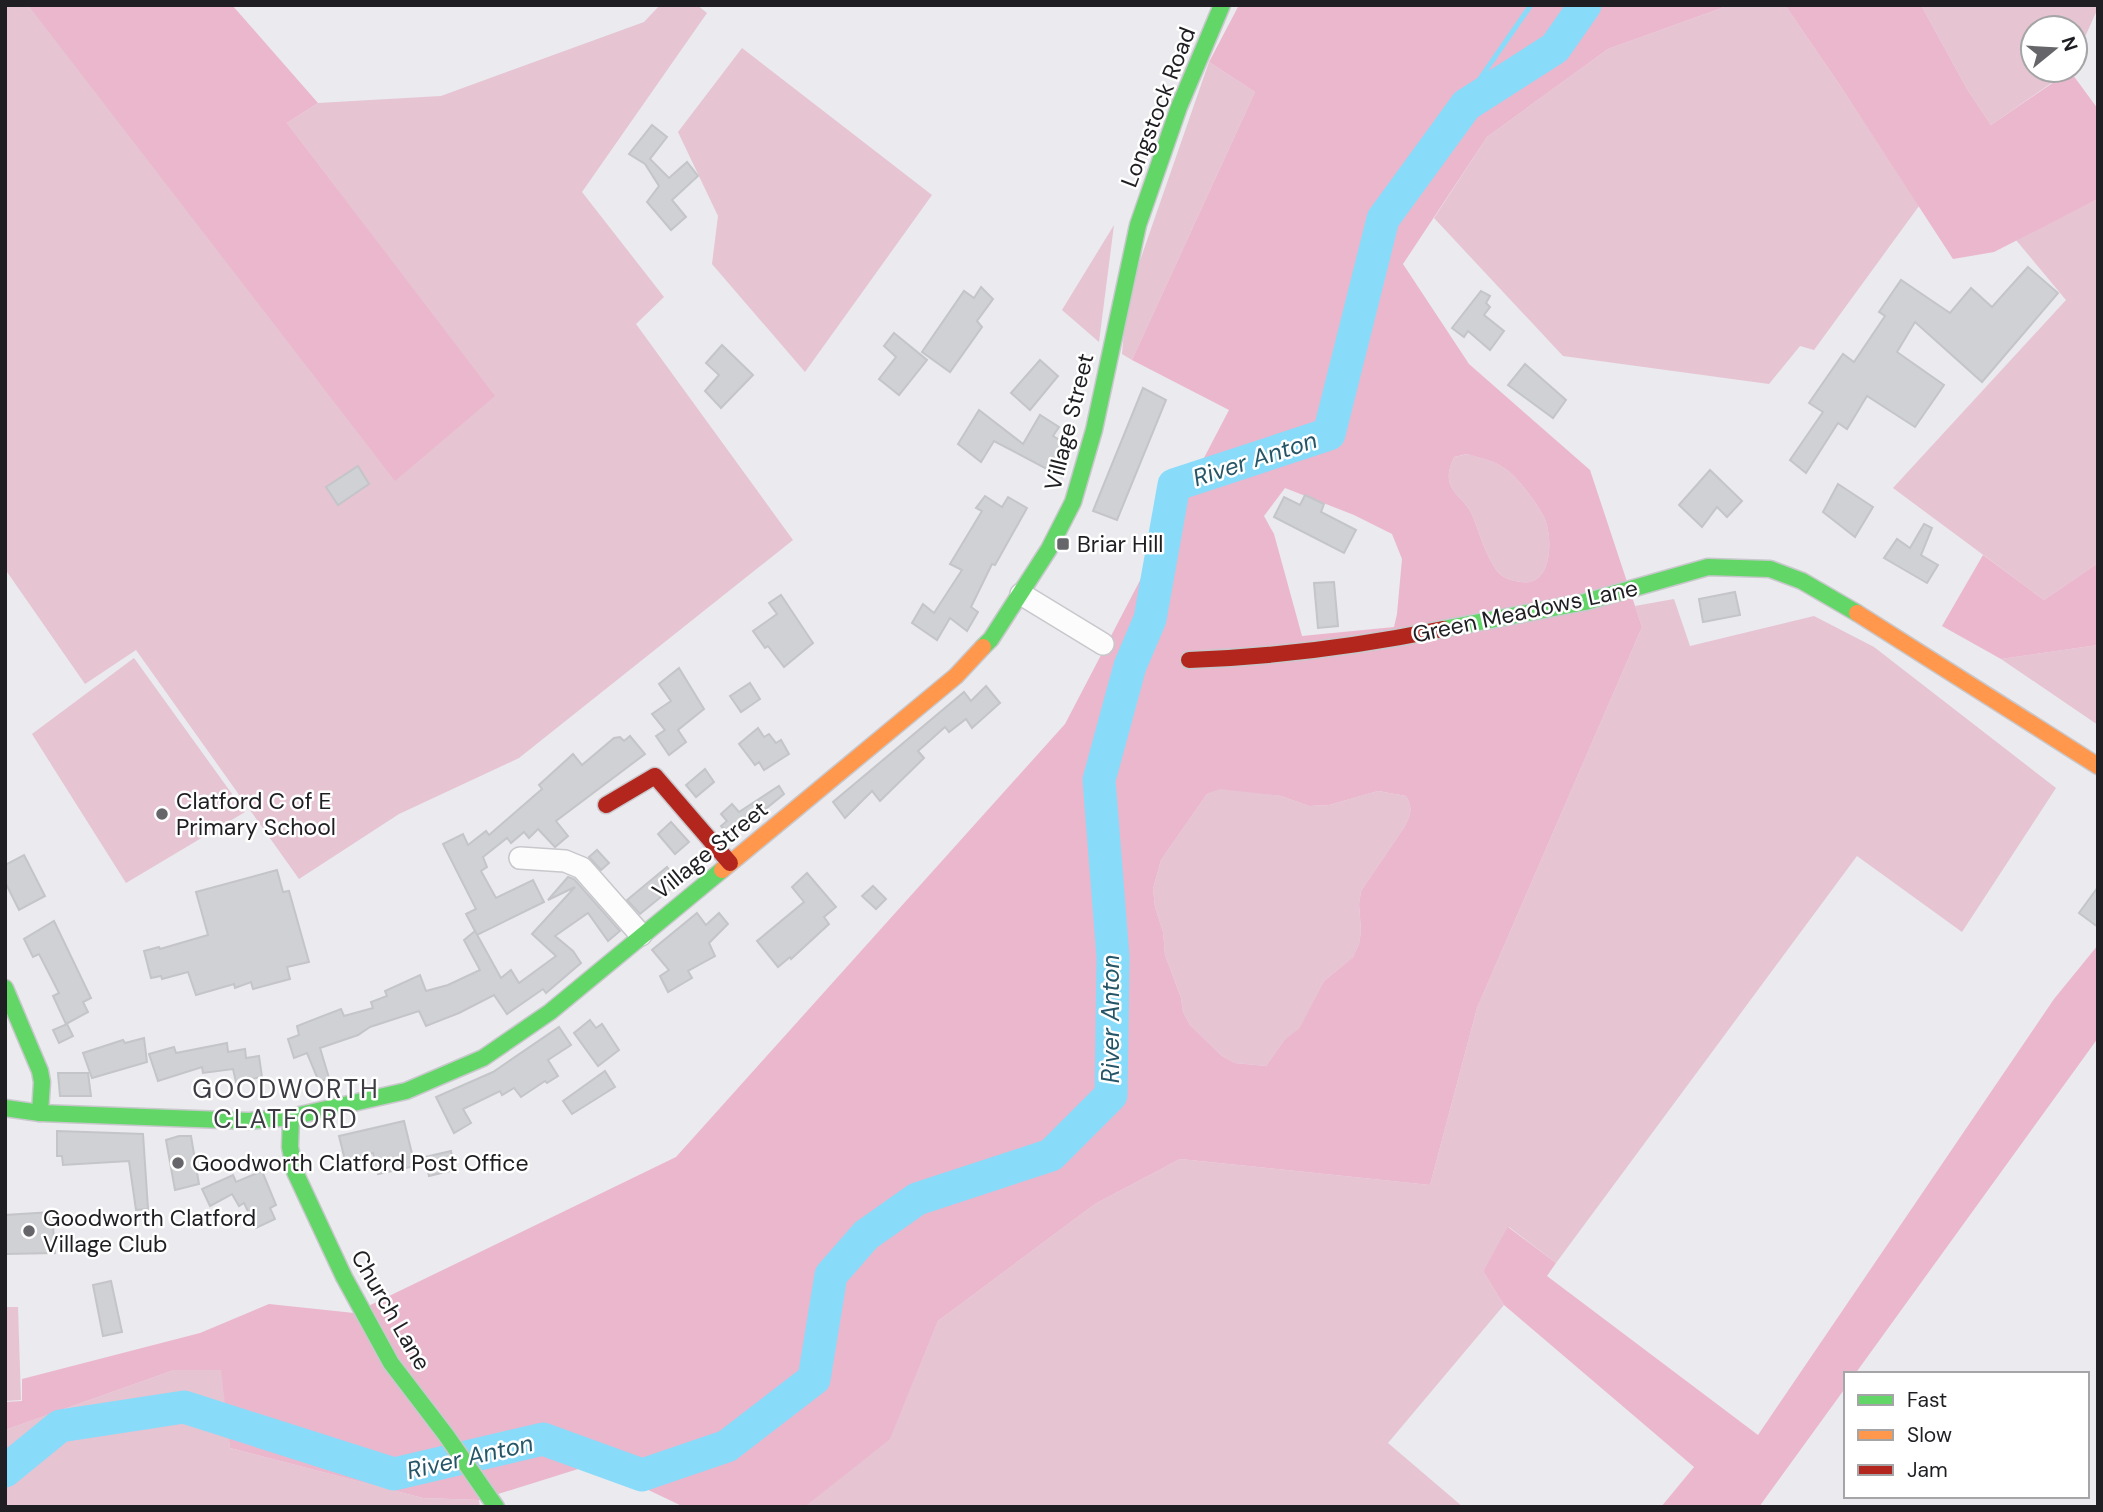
<svg xmlns="http://www.w3.org/2000/svg" width="2103" height="1512" viewBox="0 0 2103 1512" font-family="'DM Sans',sans-serif">
<style>
.green{fill:#e6c4d2}
.forest{fill:#ebb7cd;fill-rule:evenodd}
.lines{fill:none;stroke-linecap:round;stroke-linejoin:round}
.stream{stroke:#89dbfa;stroke-width:5}
.river{stroke:#89dbfa;stroke-width:33}
.building{fill:#cfd1d5;stroke:#c4c5c8;stroke-width:2}
.street-casing{stroke:#c8c8cc;stroke-width:24}
.fast-casing{stroke:#c8c8cc;stroke-width:19}
.slow-casing{stroke:#c8c8cc;stroke-width:19}
.jam-casing{stroke:#c8c8cc;stroke-width:19}
.street{stroke:#fcfcfd;stroke-width:21}
.fast{stroke:#63d668;stroke-width:16}
.slow{stroke:#ff974d;stroke-width:16}
.jam{stroke:#b3261e;stroke-width:16}
.poi-dot{fill:#66666a;stroke:#fff;stroke-width:2.5}
.labels{text-anchor:middle;stroke-width:5;stroke-linejoin:round;paint-order:stroke}
.street-label{font-size:23px;fill:#1f1f23;stroke:#fff}
.poi-label{font-size:23px;fill:#1f1f23;stroke:#fff;text-anchor:start}
.water-label{font-size:24px;font-style:italic;fill:#255667;stroke:#fff}
.quarter-label{font-size:26px;letter-spacing:2px;fill:#3d3c44;stroke:#fff}
</style>
<rect width="100%" height="100%" fill="#eaeaef"/>
<g class="green">
<path d="M5,5H28L494,396L287,123L318,103L441,96L644,22L660,5H697L707,13L582,192L664,297L636,324L793,540L519,758L399,814L299,879L136,650L85,684L5,569Z"/>
<path d="M1730,5H1785L1839,84L1919,206L1814,350L1800,346L1769,384L1563,356L1434,218L1487,137L1608,49Z"/>
<path d="M1921,5H2098V8L2075,59V28H2033V70H2070L1991,125L1967,89Z"/>
<path d="M742,48L932,195L805,372L712,264L718,216L678,132Z"/>
<path d="M1209,62L1255,92L1132,360L1122,354L1127,298Z"/>
<path d="M2098,199V563L2044,600L1893,488L2066,300L2016,240Z"/>
<path d="M1114,225L1099,342L1062,310Z"/>
<path d="M1468,454C1481,458 1496,461 1507,470C1519,479 1536,502 1543,515C1554,535 1553,587 1521,582C1512,581 1502,578 1497,571C1486,556 1480,535 1473,517C1463,492 1438,492 1454,457Z"/>
<path d="M1674,599L1690,646L1814,616L1874,647L2056,788L1962,932L1857,856L1556,1263L1509,1227L1483,1271L1504,1305L1388,1443L1463,1507H805L890,1438L938,1321L1095,1204L1180,1159L1430,1185L1477,1008L1642,627L1635,606Z"/>
<path d="M2098,645V725L2001,659Z"/>
<path d="M134,658L245,812L126,883L32,734Z"/>
<path d="M1220,788L1281,796L1309,806L1329,805L1378,791L1406,796C1413,808 1411,814 1405,826L1361,891L1359,904L1361,931L1359,944L1353,957L1324,981L1299,1030L1285,1039L1266,1066L1235,1063L1222,1056L1190,1025L1183,1012L1181,998L1165,955L1163,932L1155,907L1153,889L1161,860L1207,794Z"/>
<path d="M5,1307H18L21,1400L5,1401Z"/>
<path d="M174,1370H222L230,1448L423,1498L479,1500L480,1507H5V1430Z"/>
</g>
<g class="forest">
<path d="M28,5H232L318,103L287,123L495,396L395,481Z"/>
<path d="M1239,5H1730L1608,49L1487,137L1403,264L1469,364L1590,470L1642,627L1477,1008L1430,1185L1180,1159L1095,1204L938,1321L890,1439L805,1507H684L594,1464L479,1500L423,1498L230,1448L221,1370H174L5,1430V1402L22,1401V1379L200,1333L269,1304L354,1313L676,1157L1065,724L1229,410L1132,360L1255,92L1209,62ZM1467,454C1481,458 1496,461 1507,470C1519,479 1536,502 1543,515C1554,535 1553,587 1521,582C1512,581 1502,578 1497,571C1486,556 1480,535 1473,517C1463,492 1438,492 1454,457ZM1285,488L1354,515L1392,534L1402,559L1397,614L1394,627L1302,636L1274,534L1264,516ZM1220,789L1281,796L1309,806L1329,805L1378,791L1406,796C1413,808 1411,814 1405,826L1361,891L1359,904L1361,931L1359,944L1353,957L1324,981L1299,1029L1285,1039L1266,1066L1235,1063L1222,1056L1190,1025L1183,1012L1181,998L1165,955L1163,932L1155,907L1153,889L1161,860L1207,794Z"/>
<path d="M1785,5H1921L1967,89L1991,125L2070,71L2098,109V199L1994,252L1953,259L1839,84Z"/>
<path d="M1983,555L2044,600L2098,563V645L2001,659L1942,626Z"/>
<path d="M2098,945V1038L1855,1374H1846V1387L1759,1507H1661L1694,1467L1504,1305L1483,1271L1508,1227L1556,1263L1547,1276L1758,1435L2054,999Z"/>
</g>
<g class="lines">
<path class="stream" d="M1383,219L1531,5"/>
<path class="river" d="M5,1471L60,1426L184,1407L394,1474L543,1439L642,1475L727,1446L814,1379L831,1275L866,1235L917,1199L1051,1155L1111,1095L1113,957L1099,780L1130,666L1150,619L1174,485L1329,434L1383,219L1466,105L1555,48L1585,5"/>
</g>
<g class="building">
<path d="M652,125L667,137L650,159L669,178L687,162L698,176L672,200L686,217L671,230L647,202L659,186L645,164L629,154Z"/>
<path d="M2028,267L2058,293L1982,382L1915,322L1897,352L1944,385L1915,427L1867,396L1847,429L1838,423L1806,473L1790,460L1823,412L1809,403L1843,354L1854,362L1885,316L1879,312L1901,280L1950,313L1971,288L1992,307Z"/>
<path d="M981,287L993,299L977,321L982,327L950,372L922,352L964,291L974,298Z"/>
<path d="M1481,291L1490,296L1486,303L1490,307L1484,315L1504,331L1490,350L1468,331L1464,337L1452,328Z"/>
<path d="M894,333L927,360L899,395L879,379L896,357L884,346Z"/>
<path d="M722,345L753,375L721,408L705,391L719,375L706,363Z"/>
<path d="M1040,360L1058,376L1030,410L1011,393Z"/>
<path d="M1525,364L1566,400L1553,418L1508,385Z"/>
<path d="M1143,388L1166,400L1117,520L1093,511Z"/>
<path d="M979,410L1023,444L1040,415L1059,427L1053,436L1071,447L1062,477L994,441L981,462L958,444Z"/>
<path d="M358,466L369,484L338,505L326,487Z"/>
<path d="M1710,470L1742,501L1727,517L1717,507L1702,527L1679,505Z"/>
<path d="M1838,484L1873,507L1855,537L1823,512Z"/>
<path d="M1305,495L1324,504L1321,512L1356,530L1344,553L1274,517L1284,497L1300,505Z"/>
<path d="M985,496L1002,507L1008,497L1027,508L995,565L992,564L971,607L978,612L967,631L950,618L937,640L912,623L923,604L934,613L962,570L950,564L982,511L976,508Z"/>
<path d="M1924,524L1932,528L1921,555L1938,565L1927,583L1884,558L1897,539L1910,548Z"/>
<path d="M1334,582L1338,626L1318,628L1314,583Z"/>
<path d="M1735,592L1740,615L1703,622L1699,599Z"/>
<path d="M781,595L813,643L784,667L768,646L765,648L753,631L777,614L769,603Z"/>
<path d="M679,668L704,709L678,730L686,742L669,755L656,736L665,730L652,714L671,701L659,684Z"/>
<path d="M750,683L760,699L741,712L730,696Z"/>
<path d="M986,686L1000,703L972,728L966,719L949,732L945,727L918,751L924,758L880,801L872,791L845,818L833,802L964,692L971,701Z"/>
<path d="M758,728L764,737L769,734L776,743L781,740L789,754L764,770L759,762L755,765L739,744Z"/>
<path d="M630,736L645,754L556,821L568,836L555,847L538,829L529,838L524,832L511,843L507,838L483,857L487,867L481,871L496,898L533,880L544,902L477,935L466,914L476,909L443,844L463,834L468,845L486,831L489,835L542,789L539,785L573,754L582,765L614,738L620,737L624,741Z"/>
<path d="M705,769L714,782L696,797L686,785Z"/>
<path d="M779,786L784,794L731,837L721,826L727,821L721,814L732,804L739,812Z"/>
<path d="M671,822L689,842L675,854L658,834Z"/>
<path d="M597,850L609,863L601,870L589,857Z"/>
<path d="M24,855L45,896L19,910L5,882V865Z"/>
<path d="M667,867L678,883L640,914L627,900Z"/>
<path d="M277,870L283,892L289,891L309,962L287,967L290,979L253,989L251,982L235,988L234,984L196,995L188,972L162,979L161,976L151,978L144,951L159,947L160,949L208,935L196,892Z"/>
<path d="M807,873L836,907L824,917L829,924L791,959L790,957L778,967L757,941L804,902L792,887Z"/>
<path d="M568,877L574,879L620,931L608,941L588,913L555,936L573,951L581,963L546,993L543,989L507,1014L494,995L459,1013L426,1026L419,1011L370,1027L358,1035L320,1048L329,1078L319,1082L307,1053L294,1058L288,1039L299,1035L297,1026L341,1009L344,1016L373,1008L371,1002L387,996L385,991L420,975L426,991L448,985L480,970L464,940L475,931L501,978L511,970L519,983L556,956L532,934L575,887L548,900Z"/>
<path d="M873,886L886,899L876,909L862,896Z"/>
<path d="M2098,887V927L2079,913Z"/>
<path d="M697,913L706,925L719,913L728,924L709,943L715,956L688,971L692,978L668,992L660,976L669,970L652,950Z"/>
<path d="M54,921L91,998L83,1002L88,1012L66,1024L53,996L59,993L39,954L33,957L24,939Z"/>
<path d="M590,1020L596,1028L602,1024L619,1050L598,1066L574,1033Z"/>
<path d="M67,1024L73,1036L59,1043L53,1030Z"/>
<path d="M559,1027L571,1045L548,1060L558,1076L547,1083L545,1081L521,1097L514,1088L502,1095L500,1091L463,1109L471,1123L454,1133L436,1097L493,1072Z"/>
<path d="M144,1038L147,1062L92,1078L83,1053L123,1040L125,1043Z"/>
<path d="M227,1043L228,1052L245,1049L246,1058L259,1056L262,1077L236,1082L233,1069L203,1073L202,1067L158,1081L149,1054L174,1047L176,1053Z"/>
<path d="M605,1071L615,1087L572,1114L563,1101Z"/>
<path d="M58,1073H88L91,1096H60Z"/>
<path d="M404,1121L415,1166L378,1174L373,1153L345,1160L339,1136Z"/>
<path d="M57,1131L143,1134L148,1209L136,1210L129,1161L63,1165L62,1156H57Z"/>
<path d="M179,1136H191L199,1184L175,1190L166,1140Z"/>
<path d="M451,1151L454,1170L429,1176L425,1157Z"/>
<path d="M262,1171L276,1205L270,1208L275,1219L256,1228L244,1203L239,1206L232,1194L210,1206L202,1189L233,1175L236,1182Z"/>
<path d="M52,1212L55,1253L5,1254V1215Z"/>
<path d="M111,1281L122,1332L103,1336L93,1285Z"/>
</g>
<g class="lines">
<defs>
<g id="street">
<path d="M1021,594L1103,644"/>
<path d="M520,858L565,861L582,868L641,935"/>
</g>
<g id="fast">
<path d="M1443,629L1585,602L1708,567L1770,569L1802,581L1857,613"/>
<path d="M983,647L991,639L1049,549L1073,502L1094,430L1138,225L1179,107L1222,5"/>
<path d="M5,988L40,1071L42,1082L40,1113"/>
<path d="M5,1108L40,1113L249,1121L291,1117L406,1091L483,1058L550,1012L722,870"/>
<path d="M291,1117L290,1147L295,1172L344,1277L391,1363L446,1435L496,1507"/>
</g>
<g id="slow">
<path d="M1857,613L2098,766"/>
<path d="M722,870L956,676L983,647"/>
</g>
<g id="jam">
<path d="M1189,660C1275,657 1359,646 1443,629"/>
<path d="M606,805L655,776L730,863"/>
</g>
</defs>
<use href="#street" class="street-casing"/>
<use href="#fast" class="fast-casing"/>
<use href="#slow" class="slow-casing"/>
<use href="#jam" class="jam-casing"/>
<use href="#street" class="street"/>
<use href="#fast" class="fast"/>
<use href="#slow" class="slow"/>
<use href="#jam" class="jam"/>
</g>
<g class="poi-dot">
<rect x="1056" y="537" width="14" height="14" rx="3.5"/>
<circle cx="162" cy="814" r="7"/>
<circle cx="178" cy="1163" r="7"/>
<circle cx="29" cy="1231" r="7"/>
</g>
<g class="labels">
<g class="street-label">
<text transform="translate(1158 107) rotate(-69)" y="8">Longstock Road</text>
<text transform="translate(1069 422) rotate(-76)" y="8">Village Street</text>
<text transform="translate(1525 611) rotate(-12)" y="8">Green Meadows Lane</text>
<text transform="translate(710 850) rotate(-39)" y="8">Village Street</text>
<text transform="translate(391 1310) rotate(60)" y="8">Church Lane</text>
</g>
<g class="poi-label">
<text x="1077" y="552">Briar Hill</text>
<text x="176" y="809">Clatford C of E<tspan x="176" dy="26">Primary School</tspan></text>
<text x="192" y="1171">Goodworth Clatford Post Office</text>
<text x="43" y="1226">Goodworth Clatford<tspan x="43" dy="26">Village Club</tspan></text>
</g>
<g class="water-label">
<text transform="translate(1255 459) rotate(-18)" y="8">River Anton</text>
<text transform="translate(1111 1019) rotate(-90)" y="8">River Anton</text>
<text transform="translate(470 1457) rotate(-13)" y="8">River Anton</text>
</g>
<g class="quarter-label">
<text x="286" y="1098">GOODWORTH<tspan x="286" dy="30">CLATFORD</tspan></text>
</g>
</g>
<rect width="2103" height="1512" fill="none" stroke="#1f1f23" stroke-width="14"/>
<rect x="1844" y="1372" width="245" height="126" fill="#ffffff" stroke="#a5a5a7" stroke-width="2"/>
<rect x="1858" y="1395" width="35" height="10" fill="#63d668" stroke="#a5a5a7" stroke-width="2"/>
<text x="1907" y="1407" font-size="21" fill="#1f1f23">Fast</text>
<rect x="1858" y="1430" width="35" height="10" fill="#ff974d" stroke="#a5a5a7" stroke-width="2"/>
<text x="1907" y="1442" font-size="21" fill="#1f1f23">Slow</text>
<rect x="1858" y="1465" width="35" height="10" fill="#b3261e" stroke="#a5a5a7" stroke-width="2"/>
<text x="1907" y="1477" font-size="21" fill="#1f1f23">Jam</text>
<g transform="translate(2054 49) rotate(72)"><circle r="33" fill="#ffffff" stroke="#a5a5a7" stroke-width="2"/>
<path d="M0-5L12 26L0 18L-12 26Z" fill="#66666a"/>
<text y="-10" font-size="19" font-weight="bold" text-anchor="middle" fill="#1f1f23">N</text>
</g>
</svg>
